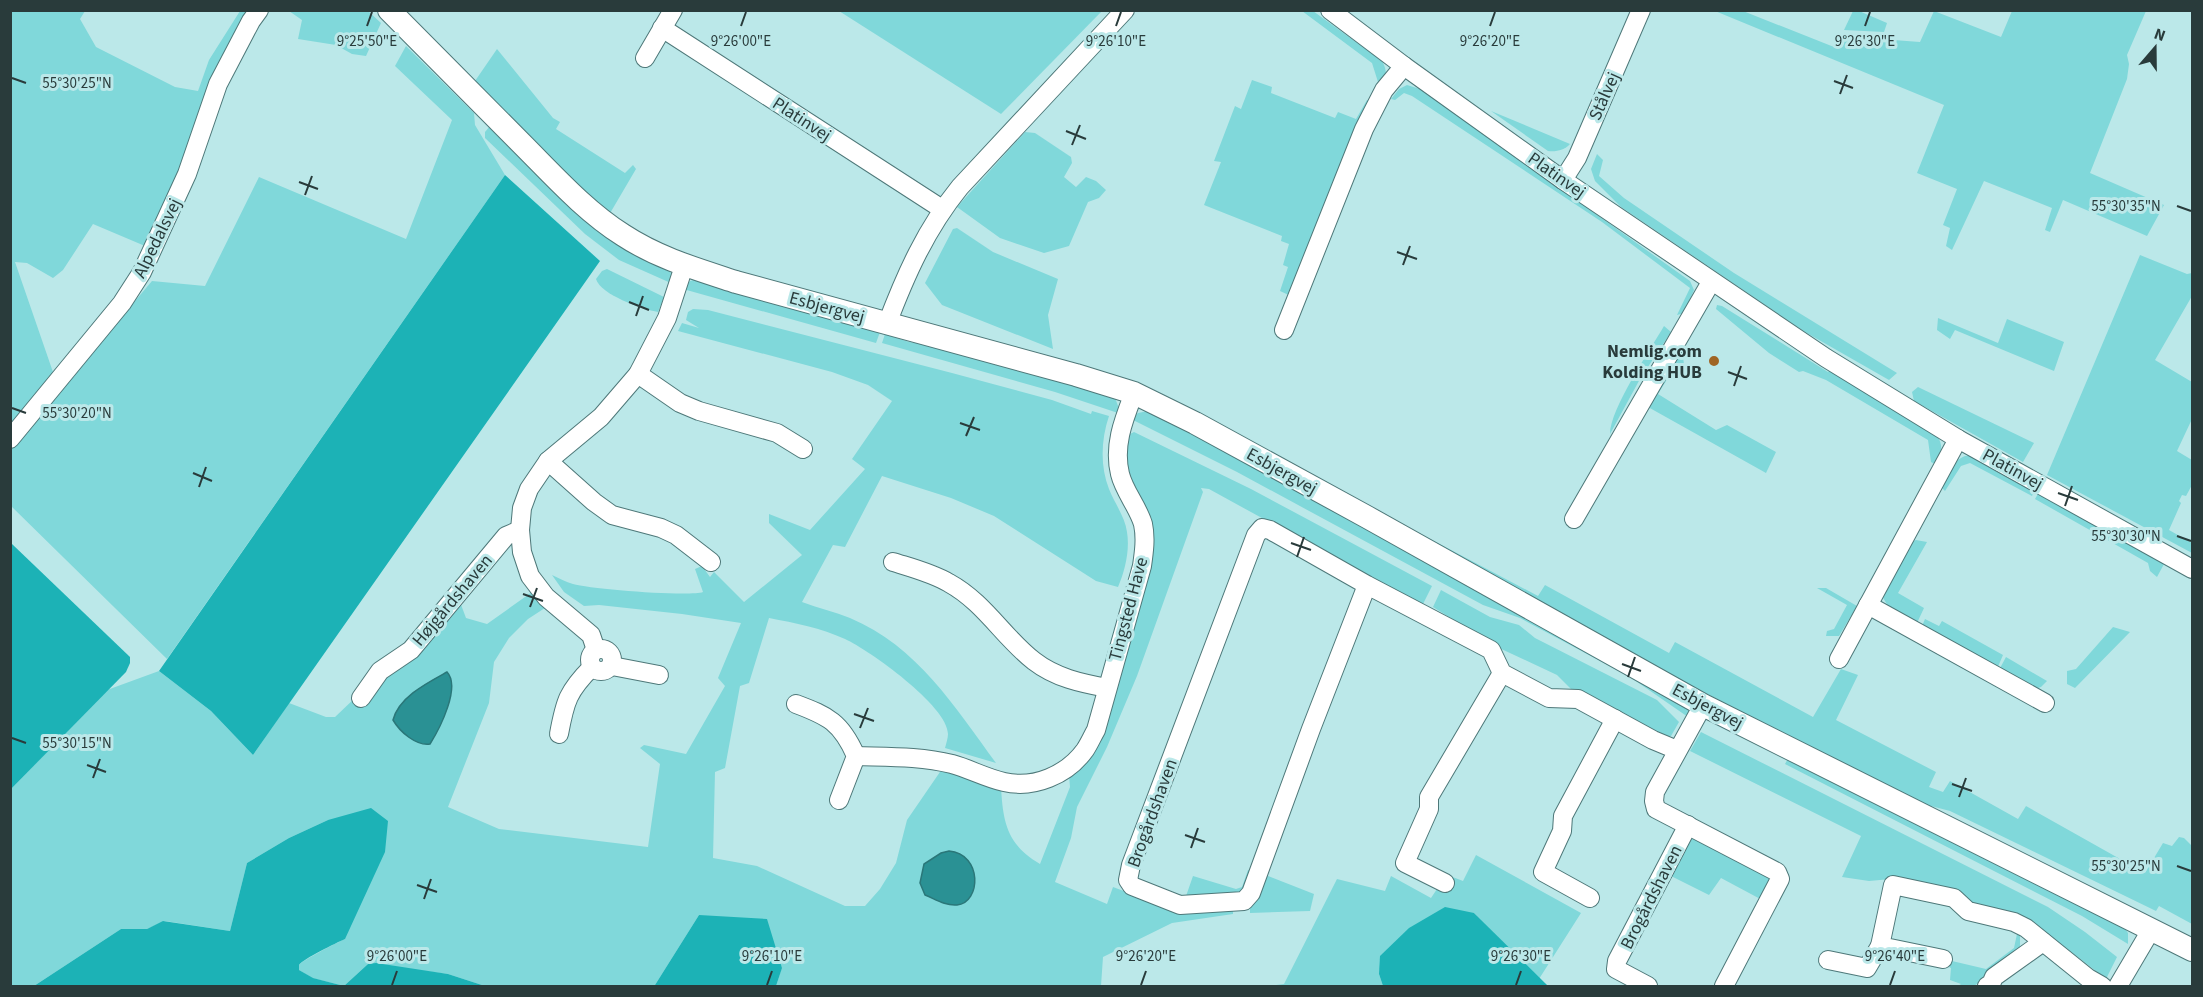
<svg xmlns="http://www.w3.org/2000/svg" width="2203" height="997" viewBox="0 0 2203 997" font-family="'Source Sans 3',sans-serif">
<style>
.green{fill:#80d8da}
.forest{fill:#1cb2b6}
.water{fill:#2a9194;stroke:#2a7779;stroke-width:1.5}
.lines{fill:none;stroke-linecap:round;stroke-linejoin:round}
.minor-casing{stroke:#4e7879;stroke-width:20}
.major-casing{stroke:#4e7879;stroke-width:24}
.minor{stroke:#fff;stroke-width:18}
.major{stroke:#fff;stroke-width:22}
.ticks{fill:none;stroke:#293b3b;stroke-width:2}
.poi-dot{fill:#9f6524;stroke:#bbe8e9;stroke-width:2}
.labels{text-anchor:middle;stroke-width:6;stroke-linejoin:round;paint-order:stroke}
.street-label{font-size:18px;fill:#293b3b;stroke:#bbe8e9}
.poi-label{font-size:18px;font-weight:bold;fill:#293b3b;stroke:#bbe8e9;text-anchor:end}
.ticks-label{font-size:15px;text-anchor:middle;fill:#293b3b;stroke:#bbe8e9;stroke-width:6;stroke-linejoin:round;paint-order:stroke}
</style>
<rect width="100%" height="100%" fill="#bbe8e9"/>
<g class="green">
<path d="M11,11H85L80,19L96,47L175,87L198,91L209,60L240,11L249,12L175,184L145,246L93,224L63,270L53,278L27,263L15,262L54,375L11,424Z"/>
<path d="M289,11H368L381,23L366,56L352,54L336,45L298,39L302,20Z"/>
<path d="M839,11H1102L1001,114Z"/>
<path d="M1302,11H1313L1382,61C1390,75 1384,81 1378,95L1372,92L1378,82L1372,63Z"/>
<path d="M1715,11H1743L1834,47L1840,36L1920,42L1934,11L2001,37L2012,11H2146L2127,55L2129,64L2127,79L2090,173L2164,205L2147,236L2063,200L2050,232L2045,230L2052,208L1984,181L1952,250L1946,246L1950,228L1943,225L1957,189L1917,173L1944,105Z"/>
<path d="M1853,11H1859L1887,23L1884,32L1844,30Z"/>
<path d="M406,46L474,113L475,125L505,175L167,659L11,506L10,448L152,281L205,286L259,177L406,239L452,120L395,66Z"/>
<path d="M497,49L553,118L560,122L556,129L625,173L633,165L636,169L609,215L580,190L475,81Z"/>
<path d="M1252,80L1272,87L1271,93L1335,118L1338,112L1356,119L1367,100L1372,103L1293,297L1280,291L1288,267L1283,265L1289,244L1281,241L1282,236L1204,205L1221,162L1214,161L1235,106L1241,109Z"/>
<path d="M1407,85L1420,89L1690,281L1694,290L1684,313L1677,315L1690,288L1602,222L1412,96L1404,93L1395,100L1391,99L1399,89Z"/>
<path d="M1491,111L1570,144C1565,150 1556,152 1548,151Z"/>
<path d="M490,126L668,267L674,281L673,284L619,260L585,234L485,138V132Z"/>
<path d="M1025,132L1035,133L1071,157L1072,163L1064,177L1076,187L1086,177L1096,181L1106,190L1099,198L1088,202L1069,246L1044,253L1000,238L957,207Z"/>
<path d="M1597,154L1603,160L1599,176L1624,198L1734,273L1897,373L1889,380L1805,332L1621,207L1595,181L1591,169Z"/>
<path d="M957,228L993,252L1058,279L1048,315L1053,349L942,305L925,283L953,229Z"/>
<path d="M2140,255L2187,274L2192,273V296L2155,360L2192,382V419L2177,451L2192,460V485L2186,496L2182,495L2179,501L2181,503L2169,530L2192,543V553L2047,475Z"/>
<path d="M607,269L664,297L658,312C642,309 601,295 596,279L602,271Z"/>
<path d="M702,278L825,311L851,325L880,332L876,343L683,289L690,281Z"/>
<path d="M1717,305L1722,306L1828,372L1830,370L1937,436C1944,445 1941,454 1937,465L1931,462L1928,440L1826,380L1803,371L1799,372L1769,353L1716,309Z"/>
<path d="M693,309L708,310L952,373L1052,400L1091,414L1092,411L1109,416C1101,440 1100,466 1109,489C1115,504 1125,517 1127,532C1130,550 1125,571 1118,587L1096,581L994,516L951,498L882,476L845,547L833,545L802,602C818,608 835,612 850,618C917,646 955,707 996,763L945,748C946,744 948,738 948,734C948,706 869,650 845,639C821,628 795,623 769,618L749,683L740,686L725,768L715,772L713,858L757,866L845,906H865L880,889L896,863L907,820L942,769L1001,787C1003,822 1007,845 1040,864L1070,787L1069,775L1084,762L1148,567L1123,454L1128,435L1134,432L1251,489L1432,586L1422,606L1209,489L1201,488L1203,492L1137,676L1107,747L1077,807L1071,838L1055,882L1107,904L1113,887L1177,911L1233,909V914L1172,923L1103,957L1101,986H776L782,967L699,915L655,985L651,986H485L448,974L368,964L344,986L312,978L299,970V965C303,960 336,943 345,939L328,820L289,838L247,863L230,931L165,921L147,929H121L34,986H11V789L107,690L159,671L211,711L253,755L289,703L326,717H335L356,697L385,675L460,602L466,618L487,624L532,592L548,606L528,619L509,638L494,662L489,703L448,807L499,829L648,847L660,764L640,748L644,745L686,754L725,686L718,678L741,623L682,614L599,605L584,606L564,592L552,575C559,578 566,582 573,584C590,589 689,597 703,592L695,569L702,566L710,577L714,572L744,602L802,555L769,523V514L810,530L865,469L852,459L892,401L868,385L832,372L678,331L682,323L699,328L686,320L688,312Z"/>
<path d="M1938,318L1998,343L2007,319L2064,342L2054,371L1955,330L1950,339L1937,330Z"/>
<path d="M1664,326L1671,332L1640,379L1610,434C1610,409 1650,350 1664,326Z"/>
<path d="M885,334L909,342L946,347L1114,395L1121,414L1055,392L882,343Z"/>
<path d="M1677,356H1683L1684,365L1677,374L1671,373L1658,394L1716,430L1727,425L1776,452L1766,473L1648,407Z"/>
<path d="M1918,387L2034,443L2023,462L1914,401L1912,392Z"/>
<path d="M1148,411L1202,437L1688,701V717L1630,677L1520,618L1483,605L1237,472L1131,419L1138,413Z"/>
<path d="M1965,456H1974L2035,490L2032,496L1970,463L1961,466L1945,491L1942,488C1943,474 1953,461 1965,456Z"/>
<path d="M2039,492L2161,561L2164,564L2157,577L2150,571L2148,563L2035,499Z"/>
<path d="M1419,533L1538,596L1545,585L1669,653L1675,642L1813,717L1841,669L1858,675L1836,720L1936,772L1929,787L1943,792L1950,781L2018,819L2026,806L2145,873L2163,843L2172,846L2179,837L2184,838L2192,846V924L2159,906L2156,911L1950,811L1931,806H1920L1660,669Z"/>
<path d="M1916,540L1927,542L1898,593L1924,608L1917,623L1888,606L1882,596L1909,543Z"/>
<path d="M1817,588H1826L1857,606L1839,636H1826L1827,631L1834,629L1847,605Z"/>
<path d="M1441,590L1490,617L1519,625L1535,638L1657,700L1679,722L1671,736H1663L1587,693L1573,691L1557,675L1497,647L1433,607Z"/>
<path d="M1925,619L1939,626L1942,621L2003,655L1997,669L1922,626Z"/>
<path d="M2113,627L2130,632L2075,688L2067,684V671L2076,669Z"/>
<path d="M2006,657L2047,681L2041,687L2035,689L1999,670Z"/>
<path d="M1701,732L2048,907L2085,932L2117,957L2106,979L2034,923L1971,907L1891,879L1869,881L1842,877L1861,836L1690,751Z"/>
<path d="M1790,755L2121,923L2128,933V944L2082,916L1785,764Z"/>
<path d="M1691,836L1771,877L1764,901L1721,878L1709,895L1671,876Z"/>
<path d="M1476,855L1581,913L1539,979L1474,913L1379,974L1383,986H1268L1284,984L1337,879L1385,891L1391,876L1431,898L1439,886L1450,876L1463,881Z"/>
<path d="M1248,870L1251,871L1241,895L1185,899L1193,876L1236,889L1242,887Z"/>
<path d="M1263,874L1314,894L1310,911L1250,913V905Z"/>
<path d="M2017,934L2020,935V952L1974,986H1958L1961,984L1950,980L1951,968L1949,967L1952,961L1986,969L2014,948Z"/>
</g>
<g class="forest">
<path d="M505,175L600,261L253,755L211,711L159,671Z"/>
<path d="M12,544L130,657V663L126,672L11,789Z"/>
<path d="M371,808L388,821L385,852L345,939C336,943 303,959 299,965V970L313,978L344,986L368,964L376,963L448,974L485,986H34L121,929H147L163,921L230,931L247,863L289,838L328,820Z"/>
<path d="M1445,907L1474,913L1548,986H1383L1379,974L1380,956L1409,928Z"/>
<path d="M699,915L767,919L782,968L776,986H651L655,985Z"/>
</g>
<g class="water">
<path d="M447,672C461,687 440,728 430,744C416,746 400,732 393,720C399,697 427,683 447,672Z"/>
<path d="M949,851C983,854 981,903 957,905C945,906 935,899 925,895L920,883L924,864L941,853Z"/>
</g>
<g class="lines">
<defs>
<g id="minor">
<path d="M1330,10L1404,66L1563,180L1826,358L1958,439L2192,569"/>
<path d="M662,28L942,209"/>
<path d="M645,58L673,10"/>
<path d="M1563,180L1577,158L1641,10"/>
<path d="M887,324C906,274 926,229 960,187L1125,10"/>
<path d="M1284,330L1364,129L1384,90L1404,66"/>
<path d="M638,374L680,403L699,411L777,433L803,449"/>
<path d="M10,439L122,303L142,272L187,174L218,84L251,21L259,10"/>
<path d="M548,461L594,502L612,515L661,528L676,535L711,562"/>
<path d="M1574,519L1711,282"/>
<path d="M893,562C912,568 932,573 949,583C984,602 1004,638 1034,661C1056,678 1081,683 1107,688"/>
<path d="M1367,585L1311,729L1251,893L1244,901L1180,905L1132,886L1128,880L1131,865L1256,535L1262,528L1270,530L1367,585L1491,650L1502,673L1549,698L1578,699L1653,740L1677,750"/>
<path d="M1868,605L2045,703"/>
<circle cx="601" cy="660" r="11"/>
<path d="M596,650L591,635L546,597L530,576L522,552L520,530L522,508L529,489L548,461L601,417L638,374L667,318L684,266"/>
<path d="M1839,659L1958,439"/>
<path d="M612,666L659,675"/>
<path d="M361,698L380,671L411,650L506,536L520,530"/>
<path d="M796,704C828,716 841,722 856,756L839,800"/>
<path d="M1703,705L1655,792L1654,801L1656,809L1777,872L1780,879L1724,986"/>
<path d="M559,734C565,701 568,691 592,667"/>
<path d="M856,756C888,757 920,756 952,764C970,769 986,778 1004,782C1034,789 1067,775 1085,750C1089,744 1092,737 1096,730L1142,566C1144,552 1146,538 1143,524C1138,507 1124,491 1120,474C1113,445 1124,419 1134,393"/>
<path d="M1445,883L1405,863L1429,809V797L1502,673"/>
<path d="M1590,898L1543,872L1562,831L1563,816L1615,719"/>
<path d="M1943,959L1880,946L1893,885L1954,898L1968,911L2014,922L2026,928L2088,978L2102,986"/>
<path d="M1828,960L1867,968L1880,946"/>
<path d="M1648,986L1616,969L1617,961L1688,825"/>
<path d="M1987,986L1991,984L1994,977L2043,942"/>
<path d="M2118,986L2151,930"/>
</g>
<path id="major" d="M389,10C433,54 477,99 521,143C553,175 585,211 623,235C658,258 696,269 736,282L1076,375L1134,393L1195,423L1367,517L1703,705L2192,950"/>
</defs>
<use href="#minor" class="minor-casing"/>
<use href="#major" class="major-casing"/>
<use href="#minor" class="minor"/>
<use href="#major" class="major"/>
</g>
<path class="ticks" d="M367,26L372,12M741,26L746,12M1116,26L1121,12M1490,26L1495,12M1865,26L1870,12M12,78L26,83M1834,81L1853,88M1840,94L1847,75M1066,131L1086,139M1072,145L1080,125M299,182L318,189M305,195L312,176M2177,206L2191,211M1397,252L1417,259M1403,265L1410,246M629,302L649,310M636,316L643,296M1728,372L1747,379M1734,386L1741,366M12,408L26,413M960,423L980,430M966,436L974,417M193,473L212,481M199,487L206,467M2058,493L2078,500M2065,506L2072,486M2177,536L2191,541M1291,543L1311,550M1297,557L1304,537M523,594L543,601M530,607L537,588M1622,664L1641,671M1628,677L1635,657M854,714L874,721M860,728L868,708M12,738L26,743M87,765L106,772M93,778L100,759M1952,784L1972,791M1959,797L1966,778M1185,835L1205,842M1191,848L1198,828M2177,866L2191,871M417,885L437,892M424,899L431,879M392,985L397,971M767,985L772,971M1141,985L1146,971M1516,985L1521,971M1890,985L1895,971"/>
<circle class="poi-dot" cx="1714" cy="361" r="6"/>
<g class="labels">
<g class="street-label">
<text transform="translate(1604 96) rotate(-66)" y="6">Stålvej</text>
<text transform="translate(802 119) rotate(33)" y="6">Platinvej</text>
<text transform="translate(1557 175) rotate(35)" y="6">Platinvej</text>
<text transform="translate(157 238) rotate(-64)" y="6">Alpedalsvej</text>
<text transform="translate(827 307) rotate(15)" y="6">Esbjergvej</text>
<text transform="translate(2013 469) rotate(29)" y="6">Platinvej</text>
<text transform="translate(1282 471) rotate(29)" y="6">Esbjergvej</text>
<text transform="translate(452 600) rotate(-50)" y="6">Højgårdshaven</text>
<text transform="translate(1128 609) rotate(-75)" y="6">Tingsted Have</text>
<text transform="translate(1708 706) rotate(28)" y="6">Esbjergvej</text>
<text transform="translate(1152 813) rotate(-70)" y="6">Brogårdshaven</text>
<text transform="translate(1651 897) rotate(-63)" y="6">Brogårdshaven</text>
</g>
<g class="poi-label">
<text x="1702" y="357">Nemlig.com<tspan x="1702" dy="21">Kolding HUB</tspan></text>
</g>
</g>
<g class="ticks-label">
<text x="367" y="46">9°25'50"E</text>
<text x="741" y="46">9°26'00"E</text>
<text x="1116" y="46">9°26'10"E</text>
<text x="1490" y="46">9°26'20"E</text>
<text x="1865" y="46">9°26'30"E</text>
<text x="77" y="88">55°30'25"N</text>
<text x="2126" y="211">55°30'35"N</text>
<text x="77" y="418">55°30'20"N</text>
<text x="2126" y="541">55°30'30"N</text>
<text x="77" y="748">55°30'15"N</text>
<text x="2126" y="871">55°30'25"N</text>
<text x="397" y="961">9°26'00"E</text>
<text x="772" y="961">9°26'10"E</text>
<text x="1146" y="961">9°26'20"E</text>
<text x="1521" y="961">9°26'30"E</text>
<text x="1895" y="961">9°26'40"E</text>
</g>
<rect width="2203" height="997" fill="none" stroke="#293b3b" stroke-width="24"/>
<g transform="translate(2155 48) rotate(20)" stroke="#bbe8e9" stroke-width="4.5" paint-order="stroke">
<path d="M0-4.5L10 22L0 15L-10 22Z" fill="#293b3b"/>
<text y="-9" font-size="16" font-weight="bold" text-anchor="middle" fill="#293b3b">N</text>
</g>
</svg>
